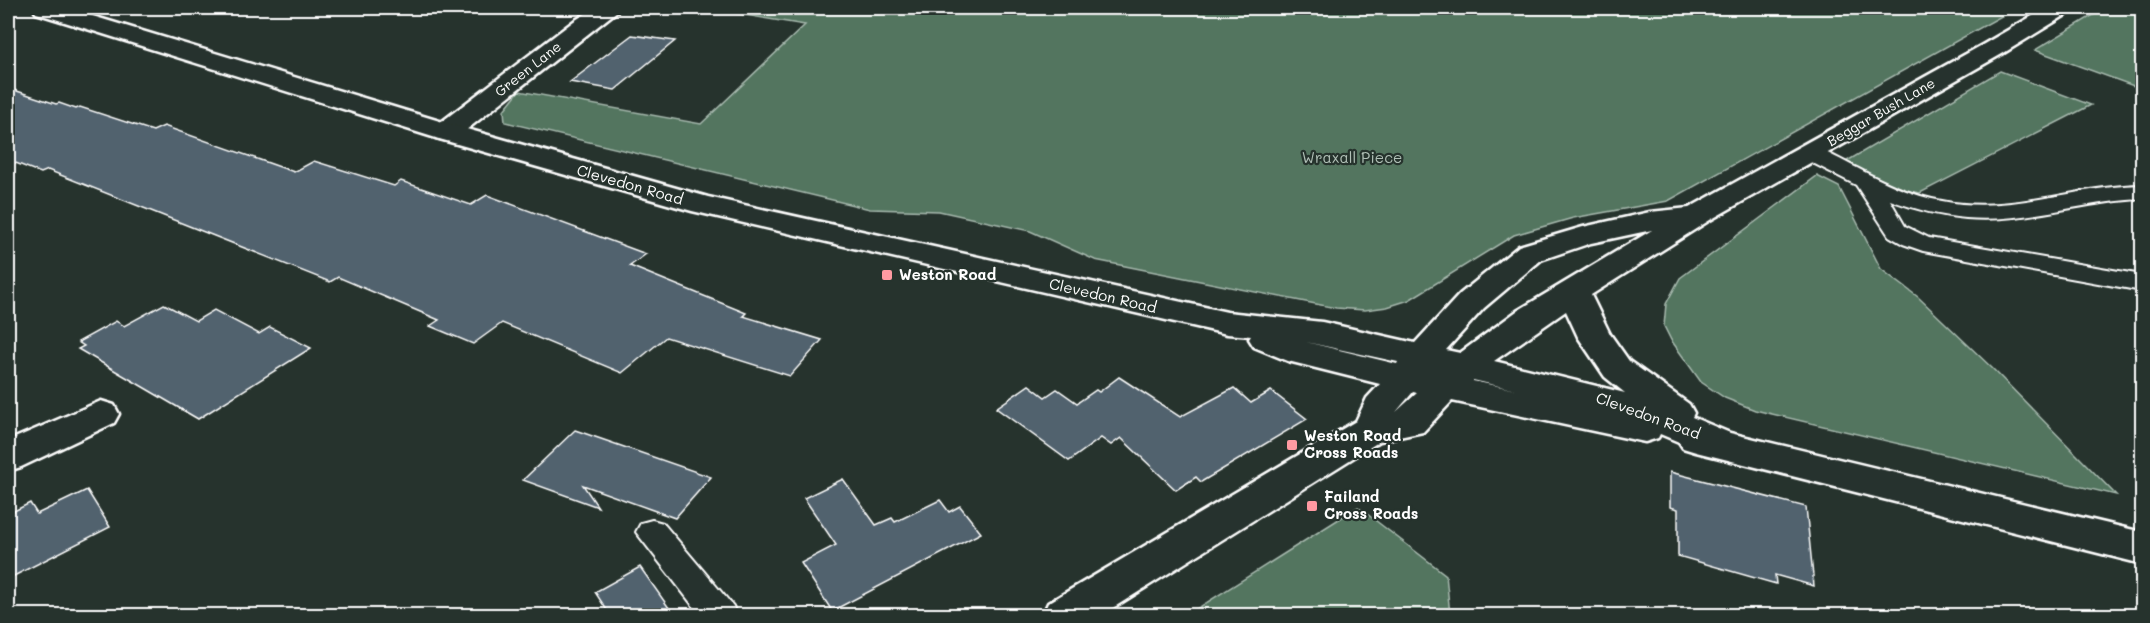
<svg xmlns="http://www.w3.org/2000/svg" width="2150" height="623" viewBox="0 0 2150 623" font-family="Mali,sans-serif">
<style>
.green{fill:#52745f;stroke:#a8baaf;stroke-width:1.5}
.building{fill:#51626e;stroke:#fff;stroke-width:1.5}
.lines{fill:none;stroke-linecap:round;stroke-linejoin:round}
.service-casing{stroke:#fff;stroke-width:4}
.minor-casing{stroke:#fff;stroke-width:5}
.secondary-casing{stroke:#fff;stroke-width:5}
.service{fill:#26332d;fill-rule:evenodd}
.minor{fill:#26332d;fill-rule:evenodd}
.secondary{fill:#26332d;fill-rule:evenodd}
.poi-dot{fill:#ff9aa2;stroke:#26332d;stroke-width:2}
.labels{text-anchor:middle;stroke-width:4.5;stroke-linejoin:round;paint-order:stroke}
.far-street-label{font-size:14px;fill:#fff;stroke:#26332d}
.park-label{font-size:15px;fill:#b1c0b7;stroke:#26332d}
.street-label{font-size:15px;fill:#fff;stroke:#26332d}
.poi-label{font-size:15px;font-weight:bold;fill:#fff;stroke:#26332d;text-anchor:start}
</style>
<rect width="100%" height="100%" fill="#26332d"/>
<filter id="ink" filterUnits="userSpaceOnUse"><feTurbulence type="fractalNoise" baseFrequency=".0167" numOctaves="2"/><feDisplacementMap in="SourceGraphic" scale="12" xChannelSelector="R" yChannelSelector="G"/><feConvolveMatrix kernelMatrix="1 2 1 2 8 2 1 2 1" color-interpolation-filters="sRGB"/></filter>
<g filter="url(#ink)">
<g class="green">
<path d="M703,8H2016L1668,201L1573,218L1514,235L1409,300L1387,307L1365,310L1336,308L1095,260L1030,231L939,211L870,209L505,122L504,110L519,91L701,124L805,25Z"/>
<path d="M2105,8H2142V89L2035,50Z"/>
<path d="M2000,71L2091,105L1920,193L1890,188L1842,164Z"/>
<path d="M1817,176L1839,187L1881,269L1918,297L1992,368L2116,495L1755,410L1725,398L1701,382L1671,340L1664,326L1666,304L1680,278Z"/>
<path d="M1358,507L1446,575L1450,615H1187Z"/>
</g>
<g class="building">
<path d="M632,35L675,41L615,90L570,82Z"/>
<path d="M8,88L56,104L59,103L76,109L80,107L153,131L164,126L294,172L314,161L394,186L401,181L471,205L487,195L646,254L630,266L746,313L743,316L822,340L790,376L666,337L622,373L502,323L473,344L430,326L439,320L338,277L330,282L48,170L41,173L8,160Z"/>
<path d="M164,304L196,321L214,310L259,334L270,327L311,348L198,419L78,349L84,346L78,342L116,321L124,326Z"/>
<path d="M1119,377L1180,417L1234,388L1251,403L1271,391L1307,419L1201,482L1196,477L1176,490L1121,438L1111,445L1101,438L1069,461L996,408L1029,385L1045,397L1057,389L1077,403L1096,390L1099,392Z"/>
<path d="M575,430L711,477L675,518L583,485L598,507L523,480Z"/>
<path d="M1670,472L1806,507L1814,586L1775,575L1776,584L1678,556V509L1670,507Z"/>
<path d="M843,479L876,525L892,518L895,522L940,500L949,512L960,506L981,533L832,611L801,563L836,545L804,498Z"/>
<path d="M87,490L110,527L8,579V514L30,503L37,514Z"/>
<path d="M640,567L674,615H610L595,592Z"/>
</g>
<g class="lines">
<defs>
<g id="service">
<path d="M1811,147C1827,151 1842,161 1857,168C1883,182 1912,196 1942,201C2010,215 2075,186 2142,185V199C2083,201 2026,223 1966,218C1940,216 1914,209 1890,200L1905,226L1929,238L2142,275V291L1923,251L1903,244L1889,236L1856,185L1803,158L1800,153L1803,148Z"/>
<path d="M652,520L663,523L733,606L737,616H701L636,532L641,523Z"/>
</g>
<g id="minor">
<path d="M595,8H621L456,138L446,140L436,138L433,132L436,126L574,21Z"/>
<path d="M101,401L114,405L119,414L114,423L21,467L8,471V441Z"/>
</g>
<path id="secondary" d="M33,8H66L456,126L708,197L1227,312L1322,322L1415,343L1460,294L1519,246L1583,227L1650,212L1689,208L1984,44L2046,8H2072L2069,13L2002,54L1710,220L1591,295L1610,334L1629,361L1689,404L1694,413L1692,417L1730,433L2142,532V564L1696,452L1683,448L1679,442L1660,434L1658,438L1645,442L1452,401L1423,432L1380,441L1100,616H1042L1048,603L1356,421L1367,398L1380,384L1288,361L1254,347L1249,339L1251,336L1227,334L692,211L436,138L36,13ZM1652,230L1517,311L1460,353L1446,350L1484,308L1541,260L1591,243ZM1566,311L1578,337L1605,377L1625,393L1494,361ZM1306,342L1398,362L1397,364ZM1473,380L1516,390L1473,381ZM1413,392L1417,393L1396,412Z"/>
</defs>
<use href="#service" class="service-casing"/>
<use href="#minor" class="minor-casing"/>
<use href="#secondary" class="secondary-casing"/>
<use href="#service" class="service"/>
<use href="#minor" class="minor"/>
<use href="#secondary" class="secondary"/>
</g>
</g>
<g class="poi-dot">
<rect x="881" y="269" width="12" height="12" rx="3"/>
<rect x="1286" y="439" width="12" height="12" rx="3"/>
<rect x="1306" y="500" width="12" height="12" rx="3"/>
</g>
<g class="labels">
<g class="far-street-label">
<text transform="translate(528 69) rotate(-38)" y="5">Green Lane</text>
<text transform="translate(1881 112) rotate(-30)" y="5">Beggar Bush Lane</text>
</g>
<g class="park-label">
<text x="1352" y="163">Wraxall Piece</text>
</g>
<g class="street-label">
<text transform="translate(630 185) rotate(16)" y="5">Clevedon Road</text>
<text transform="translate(1103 296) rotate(13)" y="5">Clevedon Road</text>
<text transform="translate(1648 416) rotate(20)" y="5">Clevedon Road</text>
</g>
<g class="poi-label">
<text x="899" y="280">Weston Road</text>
<text x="1304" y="441">Weston Road<tspan x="1304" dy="17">Cross Roads</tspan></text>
<text x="1324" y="502">Failand<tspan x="1324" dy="17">Cross Roads</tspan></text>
</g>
</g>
<rect width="2150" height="623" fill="none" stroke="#26332d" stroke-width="30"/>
<rect x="15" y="15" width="2120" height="593" fill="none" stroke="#fff" stroke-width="2" filter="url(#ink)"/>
</svg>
